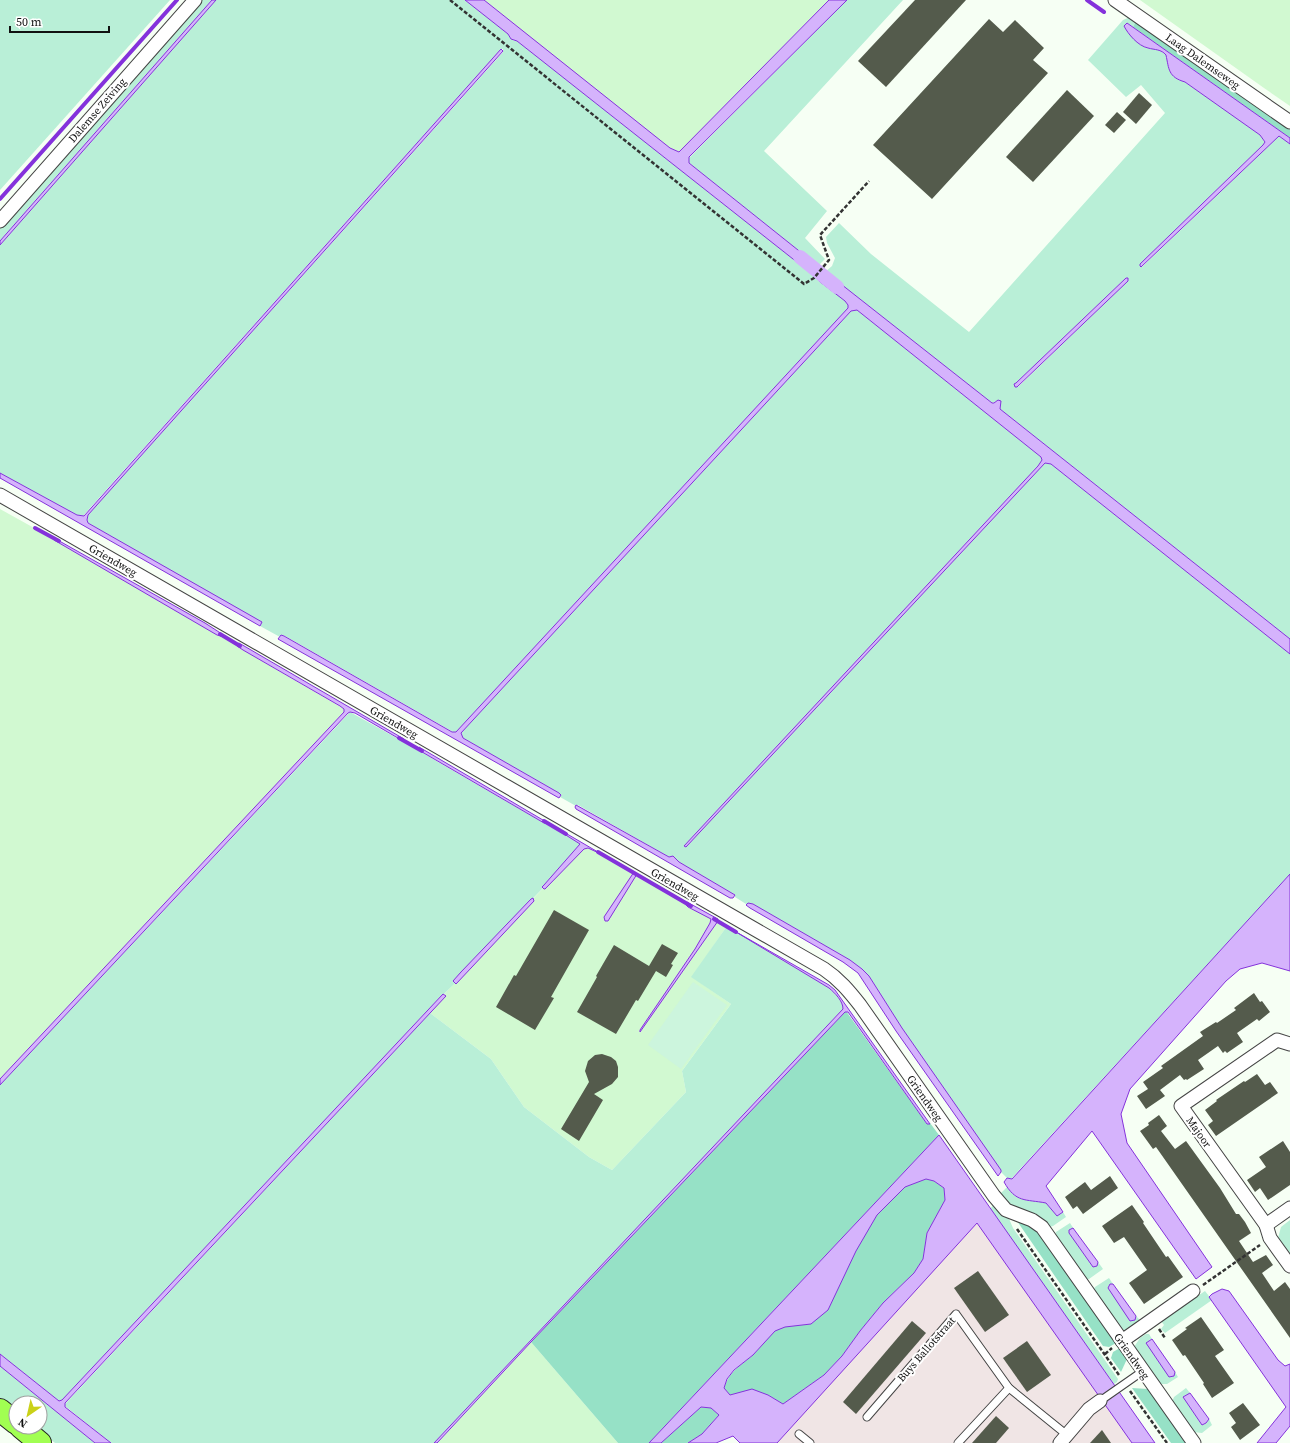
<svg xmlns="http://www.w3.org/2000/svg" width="1290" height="1443" viewBox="0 0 1290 1443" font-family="'Source Serif 4',serif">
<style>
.industrial{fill:#f0e5e5}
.farmland{fill:#d1f9d1}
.green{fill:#b9efd7;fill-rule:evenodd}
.forest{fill:#96e1c6}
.pitch{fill:#ccf5dd}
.water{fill:#d5b3fc;stroke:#8432db;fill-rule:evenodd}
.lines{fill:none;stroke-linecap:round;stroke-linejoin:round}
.stream{stroke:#8432db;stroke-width:4}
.canal{stroke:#d5b3fc;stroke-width:14}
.building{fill:#545b4c}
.service-casing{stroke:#444;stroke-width:9}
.minor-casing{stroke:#444;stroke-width:15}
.motorway-casing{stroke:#222;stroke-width:24}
.path{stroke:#333;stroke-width:2.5;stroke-dasharray:4 2;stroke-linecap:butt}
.service{stroke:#fff;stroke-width:7}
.minor{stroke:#fff;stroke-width:13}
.motorway{stroke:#a1ff52;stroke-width:22}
.labels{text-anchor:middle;stroke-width:4;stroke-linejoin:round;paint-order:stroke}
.street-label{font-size:11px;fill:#111;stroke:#fff}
</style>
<rect width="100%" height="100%" fill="#f6fff4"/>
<path class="industrial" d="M979,1218L1142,1443H777Z"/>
<g class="farmland">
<path d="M484,0H829L679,152L670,149Z"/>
<path d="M1140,0H1290V106L1264,88Z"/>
<path d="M0,509L54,539V540L217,635L224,637L237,644V646L243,650L344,709V712L0,1079Z"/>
<path d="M584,845L727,926L692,977L731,1004L682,1071L686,1092L612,1170L589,1157L524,1107L491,1059L430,1013V1010L478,957Z"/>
<path d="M531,1342L618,1443H437Z"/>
</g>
<g class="green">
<path d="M0,0H170L0,190Z"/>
<path d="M200,0H212L0,241V226Z"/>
<path d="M216,0H465L508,34C510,38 512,41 517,41L812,274L845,301L848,305V308L456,732H453L285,636L281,635L280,637L260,626L261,622L88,523L87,520L88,515L503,52V49H501L83,516L77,515L0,473V245Z"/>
<path d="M847,0H903L764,151L827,211L805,238L825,259L818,266L689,163V158Z"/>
<path d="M1130,17L1290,126V130L1136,21L1133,27L1127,23L1146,48L1158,49L1166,55C1169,69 1169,77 1185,82L1260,135L1265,143L1263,145L1140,264L1142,267L1279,136L1290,144V639L1000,409L1001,403L997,401L992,403L832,277L825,272L832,266L835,258L827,243L826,237L839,223L871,254L969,332L1165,113L1141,85L1126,97L1088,60L1123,20ZM1126,278L1128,281L1018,387H1015L1014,384L1016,383Z"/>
<path d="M853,310H857L1041,457L1042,460L1038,466L684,846L686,847L1045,463L1051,464L1290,654V874L1011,1179L1007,1178L1001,1172L902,1028L869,976L862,969L850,960L753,904H746L735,897V895L679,862L673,856L669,857L578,805L576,806L560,797L561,795L559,793L463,738L461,733L851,311Z"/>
<path d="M350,712L402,741L403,740L438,762L544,823L549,824L581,844L542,887L543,888L453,981L455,983L444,994H443L62,1400L59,1401L0,1354V1085Z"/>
<path d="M727,926L829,988C835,993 843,1001 843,1009L434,1443H111L65,1406V1404L430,1013L491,1059L524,1107L589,1157L612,1170L686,1092L682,1071L731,1004L691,977Z"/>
<path d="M1007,1187L1015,1196L1019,1198L1046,1203L1057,1216L1063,1212L1066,1217L1053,1226L1050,1227L1010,1207L998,1196Z"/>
<path d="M995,1203L1007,1214L1013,1228L1118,1379L1117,1382L1114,1384L990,1209Z"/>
<path d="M1290,1220V1260L1277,1242L1281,1227Z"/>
<path d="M1070,1223L1075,1231L1073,1229L1069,1230V1233L1093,1267L1097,1266L1098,1262L1103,1269L1089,1279L1085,1280L1055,1237L1056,1232Z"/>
<path d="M1109,1278L1113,1284H1110L1135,1320L1136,1316L1141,1321L1126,1331L1121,1330L1093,1291L1095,1287Z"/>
<path d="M1205,1291L1212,1300L1165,1333L1161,1329L1164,1325L1161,1321Z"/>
<path d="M1146,1334H1149L1152,1339L1149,1340L1169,1377L1174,1376L1175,1372L1178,1377L1167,1384H1161L1134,1347L1140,1338Z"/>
<path d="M0,1366L95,1443H55L35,1427H40V1403H16V1411L0,1398Z"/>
<path d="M1186,1388L1190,1393L1184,1398L1202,1425L1206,1423L1209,1419L1212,1425L1202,1433L1193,1432L1172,1402L1174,1397Z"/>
</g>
<g class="forest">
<path d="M1136,21L1290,130V138L1133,27Z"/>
<path d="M846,1011L927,1124H930V1123L939,1135L649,1443H618L531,1342Z"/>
<path d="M926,1179L934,1181L944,1188L945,1200L927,1233L923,1259L914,1273L883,1303L860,1331L842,1356L824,1375L783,1404L768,1395L737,1394L730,1395L724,1388C730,1370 741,1366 754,1354C761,1347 767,1337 775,1331C785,1324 800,1325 811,1324L877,1215L904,1187Z"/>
<path d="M1017,1221L1035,1226L1116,1343L1109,1347L1103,1346Z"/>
<path d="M1120,1348L1127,1359L1121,1372L1111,1358L1113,1352Z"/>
<path d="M1132,1388L1148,1389L1187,1443H1171Z"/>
<path d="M701,1407L711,1408L719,1415L702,1434L688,1443H661Z"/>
</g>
<path class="pitch" d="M693,982L727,1005L681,1069L648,1045Z"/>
<g class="water">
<path d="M212,0H216L0,245V241Z"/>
<path d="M465,0H484L670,148L679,152L829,0H847L689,157V163L818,266L812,274L517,41L511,39L508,34Z"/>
<path d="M1127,23L1290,138V144L1279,136L1141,267L1140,266V264L1263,145L1265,142L1260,135L1185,82C1168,77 1169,69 1166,55C1161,49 1155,50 1148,48C1138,46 1128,34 1124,26Z"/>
<path d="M501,49L503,51L88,515L87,520L88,523L262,622L260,626L0,478V473L77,515L84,516Z"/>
<path d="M825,272L832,277L992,403H994L998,400L1001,401L1000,409L1290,639V654L1051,464L1045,463L686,847L684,846L1038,466L1042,460L1041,457L857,310L851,311L461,733L463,738L559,793L561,795L559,798L278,639L281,635L284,636L452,732H456L848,308V305L845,301L819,281V280Z"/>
<path d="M1126,278H1128V281L1017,387H1015L1014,384L1016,383Z"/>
<path d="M54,538L205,623L222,634L224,637L217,635L54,540Z"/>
<path d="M239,643L404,739L403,741L355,713L350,712L348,713L0,1085V1079L344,712V709L340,706L243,650L237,646V644Z"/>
<path d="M419,747L548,823L549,824L544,823L417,749Z"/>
<path d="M576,805L669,857L673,856L679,862L735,895L733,898H730L576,809L575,807Z"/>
<path d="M562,831L603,855L588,848L584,849L545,889H544L542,887L544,885L580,844L561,832Z"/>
<path d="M634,872L637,874L608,921H605L604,917Z"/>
<path d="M1290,874V971L1262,963L1240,969L1226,981L1130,1089L1121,1114L1127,1143L1212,1267L1196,1279L1092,1131L1046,1186L1063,1212L1057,1216L1046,1203C1025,1199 1016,1203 1004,1182L1007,1178L1012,1179Z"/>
<path d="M533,898L534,901L456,984L453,981L461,972L531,899Z"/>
<path d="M687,902L718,919V921L640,1032V1030L695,949L710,923L711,919L688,907L685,904Z"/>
<path d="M748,903L753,904L850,960L862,969L869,976L902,1028L1001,1170V1172L998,1176L896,1031L858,973L843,962L750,908L746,905Z"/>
<path d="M731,929L829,985L835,990L930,1124H927L848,1012H845L531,1342L437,1443H434L843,1009C843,1001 835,993 829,988Z"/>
<path d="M443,994L446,996L65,1403V1407L111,1443H95L0,1366V1354L59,1401L62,1400Z"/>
<path d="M939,1135L1155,1443H1132L977,1223L777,1443H740L733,1436L716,1443H688L702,1434L719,1415L711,1408L701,1407L661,1443H649ZM926,1179L934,1181L944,1188L945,1200L927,1233L923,1259L914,1273L883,1303L860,1331L842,1356L824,1375L783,1404L768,1395L752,1389L730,1395L724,1388L727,1379L734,1370L753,1355L775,1331L785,1327L811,1324L828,1310L856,1251L877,1215L905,1187Z"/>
<path d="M1073,1228L1098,1262L1097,1266L1093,1267L1069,1233V1230Z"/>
<path d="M1110,1284H1113L1136,1316L1135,1320L1130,1321L1108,1288Z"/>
<path d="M1222,1289L1229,1291L1278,1360L1285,1366L1290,1364V1426L1276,1443H1257L1286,1407L1209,1297L1212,1294Z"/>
<path d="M1152,1339L1175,1372L1174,1376L1169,1377L1146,1343Z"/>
<path d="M1190,1393L1209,1419L1206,1423L1202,1425L1183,1397Z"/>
</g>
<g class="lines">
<g class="stream">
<path d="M1087,0L1104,12"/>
<path d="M0,199L177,0"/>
<path d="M35,528L59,541"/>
<path d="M220,634L240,646"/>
<path d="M399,738L422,751"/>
<path d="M544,821L566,834"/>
<path d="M598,852L691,906"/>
<path d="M714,919L736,932"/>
</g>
<path class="canal" d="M800,257L837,287"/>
</g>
<g class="building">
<path d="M915,0H966L886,87L858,61Z"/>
<path d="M989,19L1003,32L1015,20L1044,48L1033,60L1048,73L932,199L873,145Z"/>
<path d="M1067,90L1094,116L1033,182L1006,157Z"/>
<path d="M1139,93L1152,105L1136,124L1123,112Z"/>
<path d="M1117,112L1126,120L1114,133L1105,125Z"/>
<path d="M554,910L589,930L551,997L554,998L535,1030L496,1007L514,975L516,976Z"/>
<path d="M662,944L678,953L671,964L673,965L666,977L656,971L638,1001L636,1000L616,1034L577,1012L597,977L596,976L614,945L649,966Z"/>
<path d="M1254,993L1260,1002L1262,1001L1270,1012L1259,1021L1257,1019L1237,1033L1243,1042L1227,1053L1225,1051L1223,1053L1218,1046L1198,1060L1204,1069L1187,1080L1186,1079L1184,1080L1180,1075L1160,1090L1165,1096L1146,1109L1137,1096L1148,1089L1143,1082L1163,1068L1161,1066L1203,1036L1200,1032L1216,1022L1217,1023L1236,1010L1234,1008Z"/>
<path d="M602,1054L611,1057L616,1061L618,1067V1077L612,1084L594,1094L603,1100L579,1141L561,1129L589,1082L585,1071L588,1061L595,1055Z"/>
<path d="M1257,1074L1265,1085L1270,1082L1278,1093L1216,1136L1208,1125L1213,1121L1205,1110L1217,1101L1216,1100L1244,1081L1245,1082Z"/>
<path d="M1159,1115L1167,1126L1161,1131L1175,1149L1186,1141L1220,1188L1236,1214H1239L1245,1222L1251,1233L1239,1241L1253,1262L1266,1255L1273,1265L1262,1273L1274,1291L1285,1282L1290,1289V1338L1156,1147L1153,1149L1140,1131L1149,1125L1148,1123Z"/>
<path d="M1283,1141L1290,1152V1185L1268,1200L1260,1188L1255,1192L1247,1180L1266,1167L1259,1157Z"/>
<path d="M1110,1176L1118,1188L1083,1214L1077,1206L1073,1209L1065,1197L1085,1182L1091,1190Z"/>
<path d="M1132,1205L1144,1222L1143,1223L1166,1257L1168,1256L1183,1277L1144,1304L1129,1283L1147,1270L1124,1237L1114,1243L1102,1226Z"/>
<path d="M978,1271L1009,1315L985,1332L954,1288Z"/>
<path d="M1201,1317L1224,1350L1215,1356L1234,1383L1212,1398L1203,1384L1204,1383L1185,1355L1183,1356L1172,1340L1187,1329L1185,1328Z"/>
<path d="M912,1321L926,1333L856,1414L843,1402Z"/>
<path d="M1027,1341L1051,1375L1027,1392L1003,1358Z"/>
<path d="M1243,1403L1260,1425L1240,1440L1231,1427L1236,1423L1229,1413Z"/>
<path d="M996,1416L1009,1428L996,1443H972Z"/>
<path d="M1102,1430L1111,1443H1090Z"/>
</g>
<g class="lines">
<defs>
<g id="service">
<path d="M1100,1401L1143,1371"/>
<path d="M867,1417L956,1314L1009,1388L1067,1435"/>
<path d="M799,1434L810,1443"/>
<path d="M958,1443L1009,1388"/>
</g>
<g id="minor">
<path d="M1115,0L1290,122"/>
<path d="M0,221L195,0"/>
<path d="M0,495L824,969C839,979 849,991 860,1005L994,1196L1006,1210L1032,1220L1042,1227L1194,1443"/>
<path d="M1290,1044L1277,1040L1181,1106L1266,1225L1270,1238L1290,1266"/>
<path d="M1266,1225L1290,1208"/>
<path d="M1122,1341L1193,1291"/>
<path d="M1060,1443L1089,1409L1100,1401"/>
</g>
<g id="motorway">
<path d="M0,1410L16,1423"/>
<path d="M21,1427L40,1443"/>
</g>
</defs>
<use href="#service" class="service-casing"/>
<use href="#minor" class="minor-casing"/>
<use href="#motorway" class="motorway-casing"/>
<g class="path">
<path d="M450,0L804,284L814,278L829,260L820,235L869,181"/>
<path d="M1017,1229L1119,1375"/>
<path d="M1203,1285L1260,1245"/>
<path d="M1159,1329L1165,1338"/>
<path d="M1105,1354L1112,1348"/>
<path d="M1130,1391L1167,1443"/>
</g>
<use href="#service" class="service"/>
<use href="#minor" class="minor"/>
<use href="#motorway" class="motorway"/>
</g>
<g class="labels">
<g class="street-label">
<text transform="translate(1203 61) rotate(35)" y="4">Laag Dalemseweg</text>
<text transform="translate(97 110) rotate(-49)" y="4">Dalemse Zeiving</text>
<text transform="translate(113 560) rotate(30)" y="4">Griendweg</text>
<text transform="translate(394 722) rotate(30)" y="4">Griendweg</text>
<text transform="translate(675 884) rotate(30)" y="4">Griendweg</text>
<text transform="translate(925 1098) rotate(55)" y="4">Griendweg</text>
<text transform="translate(1199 1132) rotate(55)" y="4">Majoor</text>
<text transform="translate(926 1349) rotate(-49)" y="4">Buys Ballotstraat</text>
<text transform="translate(1132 1356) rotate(55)" y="4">Griendweg</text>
</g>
</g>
<g transform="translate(28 1415) rotate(214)"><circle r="19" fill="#ffffff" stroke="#a0a0a0"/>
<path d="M0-3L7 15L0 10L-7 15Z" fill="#cad118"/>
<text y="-6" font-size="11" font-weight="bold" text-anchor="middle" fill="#111111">N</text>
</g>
<path d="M10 26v6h99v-6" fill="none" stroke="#111111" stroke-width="2"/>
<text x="16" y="26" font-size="12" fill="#111111" stroke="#ffffff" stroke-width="3" paint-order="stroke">50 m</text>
</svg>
